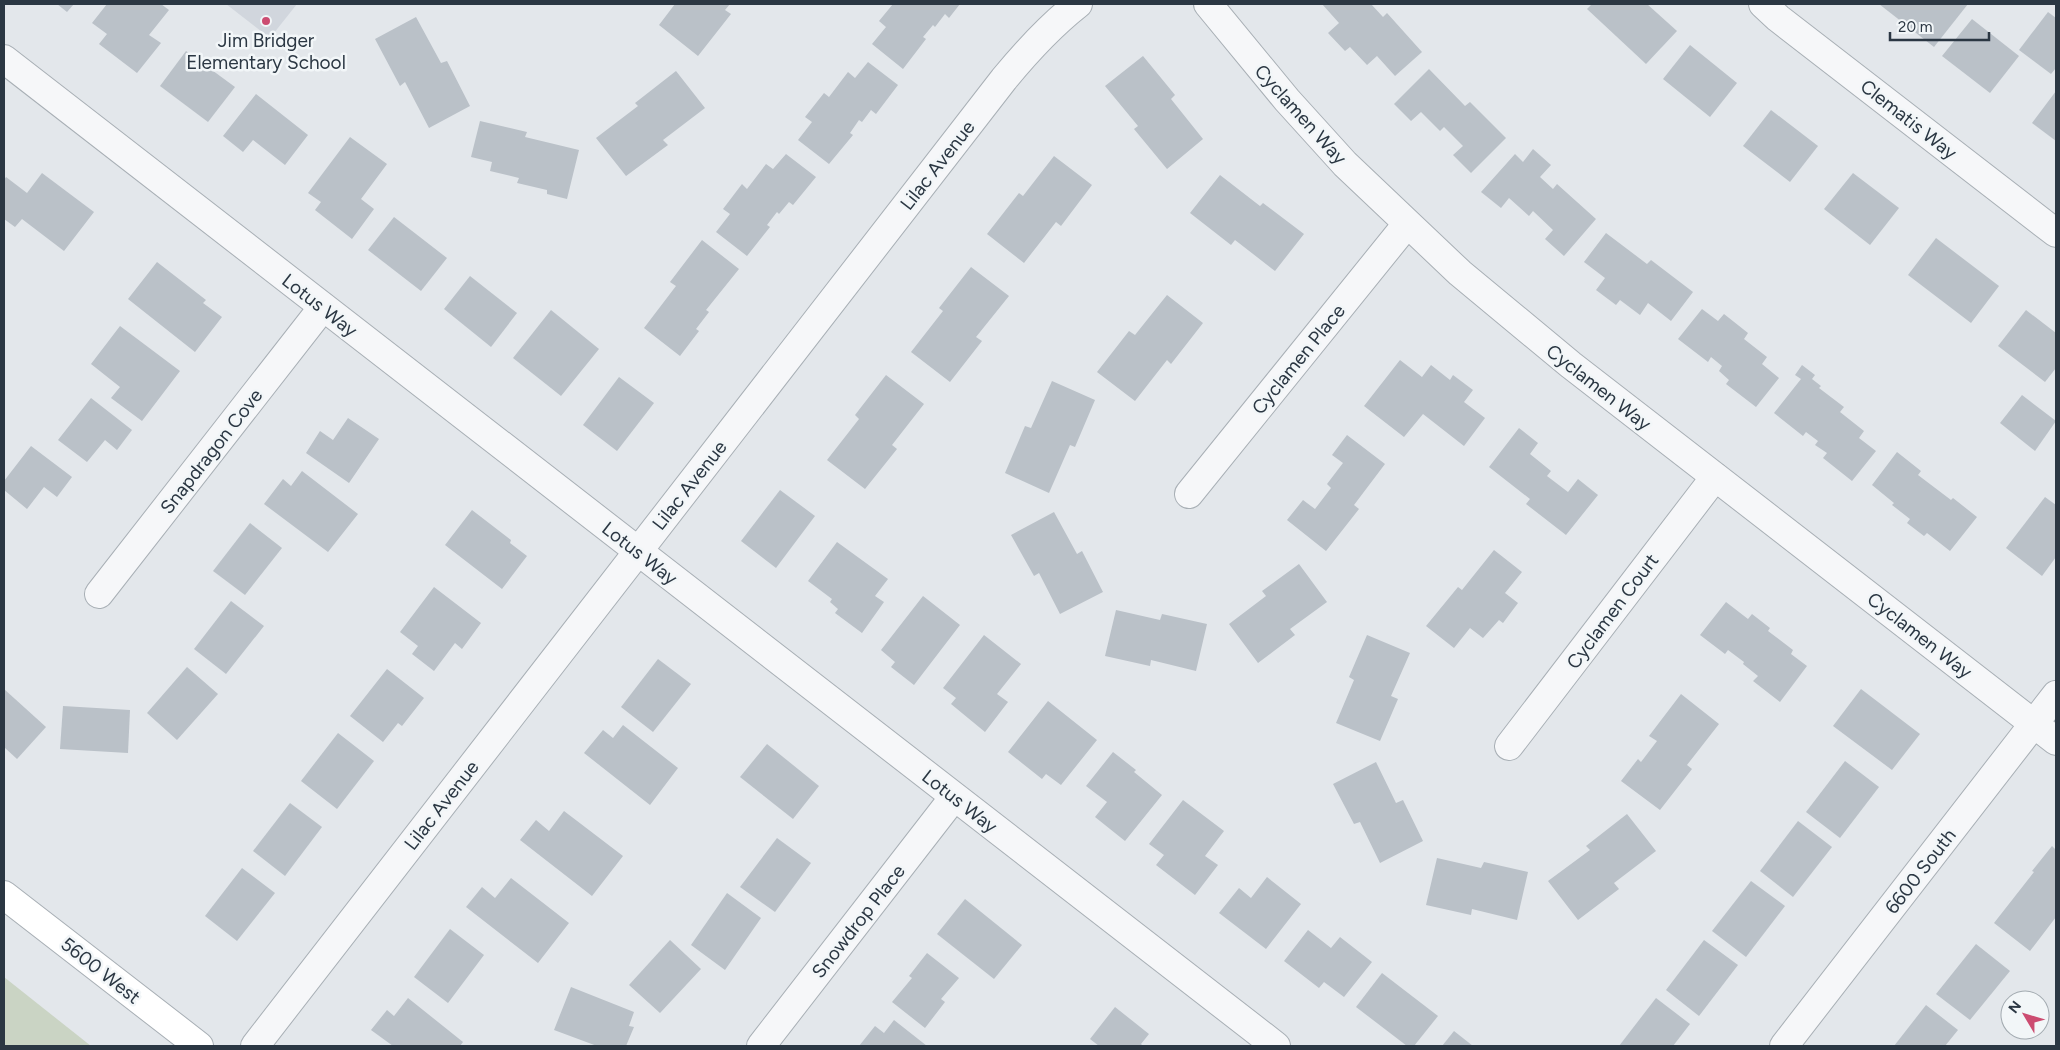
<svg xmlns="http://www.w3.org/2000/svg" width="2060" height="1050" viewBox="0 0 2060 1050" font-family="Figtree,sans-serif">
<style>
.built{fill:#d1d6dd}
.green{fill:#cad4c4}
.building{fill:#bac1c8}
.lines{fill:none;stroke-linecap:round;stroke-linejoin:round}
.street-casing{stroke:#a8afb5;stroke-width:30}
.secondary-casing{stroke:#a8afb5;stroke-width:30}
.street{stroke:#f6f7f9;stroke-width:28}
.secondary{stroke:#fff;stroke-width:28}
.poi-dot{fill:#cc4c71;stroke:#f2f6f8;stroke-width:2}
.labels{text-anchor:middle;stroke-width:5;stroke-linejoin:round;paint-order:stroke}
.poi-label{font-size:19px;fill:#2b3743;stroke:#f2f6f8}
.street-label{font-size:19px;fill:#2b3743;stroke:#f2f6f8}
</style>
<rect width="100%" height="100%" fill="#e3e7eb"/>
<path class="built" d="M226,4H297L270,38Z"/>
<path class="green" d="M4,977L91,1046H4Z"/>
<g class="building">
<path d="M57,4H74L67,12Z"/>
<path d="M107,4H161L169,10L149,35L161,43L137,73L99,44L107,34L92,23Z"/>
<path d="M675,4H730L725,10L731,14L698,56L659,25Z"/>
<path d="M893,4H960L949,18L945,14L935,27L933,25L923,37L926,39L903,69L872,44L886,27L879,21Z"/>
<path d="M1322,4H1371L1383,17L1387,13L1422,52L1395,76L1377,56L1367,65L1350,47L1345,51L1328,33L1339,23Z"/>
<path d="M1592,4H1647L1677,31L1646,64L1587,9Z"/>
<path d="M1879,4H1968L1934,47Z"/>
<path d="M2048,12L2056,18V68L2051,74L2019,50Z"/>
<path d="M416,17L441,63L447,61L470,106L429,128L405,82L400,86L375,39Z"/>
<path d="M1972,19L2019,56L1990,93L1942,56Z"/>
<path d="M1690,45L1737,83L1710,117L1663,79Z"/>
<path d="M186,51L235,87L208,122L160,86Z"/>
<path d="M1143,56L1175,95L1171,99L1203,139L1167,169L1134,129L1138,126L1105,86Z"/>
<path d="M868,62L898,85L876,114L871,110L862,122L859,120L850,133L853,135L829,164L798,140L812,122L805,117L824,93L829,97L848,72L855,78Z"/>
<path d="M1429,69L1465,106L1470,102L1506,138L1471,173L1453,155L1463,146L1444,127L1440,131L1421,112L1411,121L1394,104Z"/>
<path d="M676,71L705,108L663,140L668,145L626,176L596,138L638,106L635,103Z"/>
<path d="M2056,91V141L2032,123Z"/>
<path d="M256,94L308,135L285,165L253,140L243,152L223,136Z"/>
<path d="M1771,110L1818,146L1790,182L1743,146Z"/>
<path d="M480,121L527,132L525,137L579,150L567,199L547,194V190L517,183L519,178L490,171L492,162L471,157Z"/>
<path d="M350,137L387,164L361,199L374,209L352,239L315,210L321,202L308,193Z"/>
<path d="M1533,149L1551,165L1540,177L1553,189L1557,184L1596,219L1564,256L1545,239L1553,230L1533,211L1529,216L1509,198L1501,208L1481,192L1515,154L1523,162Z"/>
<path d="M786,154L816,177L793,205L789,202L779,214L777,212L767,225L770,227L747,256L716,232L730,214L723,209L742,184L747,189L766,164L773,169Z"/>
<path d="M1054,156L1092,185L1061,226L1056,222L1024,263L987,234L1019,193L1023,196Z"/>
<path d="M42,173L94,212L64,251L22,219L15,227L4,219V180L6,177L27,193Z"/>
<path d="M1853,173L1899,208L1870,245L1824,209Z"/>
<path d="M1220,175L1260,206L1263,203L1304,234L1275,271L1235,240L1231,245L1190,213Z"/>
<path d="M394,217L447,258L421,291L368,250Z"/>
<path d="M1606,233L1647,264L1651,260L1693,292L1671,321L1648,303L1640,315L1620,300L1616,305L1596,290L1605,278L1584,262Z"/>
<path d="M1936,238L1999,286L1971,323L1908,275Z"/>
<path d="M702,240L739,269L706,310L709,312L696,329L699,331L680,356L644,328L676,286L670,282Z"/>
<path d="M157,262L206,300L203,303L222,317L195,352L128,299Z"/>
<path d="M971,267L1009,296L976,337L982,341L950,382L911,352L943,311L939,308Z"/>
<path d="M470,276L517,313L491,347L444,309Z"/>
<path d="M1167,295L1203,323L1171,364L1167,360L1135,401L1097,372L1129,331L1135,335Z"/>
<path d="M1702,309L1718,321L1724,314L1748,333L1744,339L1767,357L1762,364L1779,378L1756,407L1726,384L1729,380L1719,371L1722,366L1711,357L1708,362L1678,339Z"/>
<path d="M551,310L599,349L561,396L513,358Z"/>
<path d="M2026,310L2056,333V368L2045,382L1998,346Z"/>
<path d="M120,326L180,371L142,421L111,398L120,387L91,364Z"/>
<path d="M1400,360L1422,377L1431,365L1450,380L1453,375L1473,390L1464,402L1485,418L1464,446L1423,414L1404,437L1364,406Z"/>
<path d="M1802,365L1815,375L1812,379L1821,386L1819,388L1844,407L1840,412L1864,431L1859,438L1876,451L1852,481L1823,458L1827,453L1815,445L1818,441L1806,432L1803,436L1774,413L1801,379L1795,375Z"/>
<path d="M886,375L924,404L892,445L897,449L865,489L827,460L859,419L855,415Z"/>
<path d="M619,377L654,403L617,451L583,425Z"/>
<path d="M1052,381L1095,400L1075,447L1070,445L1049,493L1005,473L1025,426L1031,428Z"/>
<path d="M2022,395L2056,421L2035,451L2000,423Z"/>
<path d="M91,398L132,430L117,450L105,440L87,462L58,440Z"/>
<path d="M348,418L379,439L349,483L306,453L320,431L333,440Z"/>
<path d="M1519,428L1538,443L1530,454L1551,471L1547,476L1568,492L1578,479L1598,495L1566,535L1526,504L1530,499L1489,467Z"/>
<path d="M1347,435L1385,464L1354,505L1359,509L1326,551L1287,520L1303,500L1315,509L1331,488L1327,484L1343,463L1332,455Z"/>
<path d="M31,446L72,477L57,497L44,487L27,509L4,490V481Z"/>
<path d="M1897,452L1921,471L1918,475L1951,500L1953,498L1977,517L1950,551L1927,533L1924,536L1907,523L1910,519L1892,505L1894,503L1872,485Z"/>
<path d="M302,471L358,514L328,552L264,504L283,479L291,486Z"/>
<path d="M780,490L815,516L776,568L741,541Z"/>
<path d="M2045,497L2056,505V557L2042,576L2006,548Z"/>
<path d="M472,510L511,540L510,543L527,556L502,589L445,545Z"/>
<path d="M1054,512L1077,554L1082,551L1103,592L1060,614L1039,573L1034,576L1011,535Z"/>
<path d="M250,523L282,548L245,595L213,571Z"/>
<path d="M837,542L888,579L875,596L884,602L862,633L835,613L838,609L830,602L832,599L808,581Z"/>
<path d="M1494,550L1522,572L1505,593L1518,603L1503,623L1499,620L1483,638L1470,628L1454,648L1426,626L1458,587L1462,590Z"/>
<path d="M1299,564L1327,602L1290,629L1295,635L1258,663L1229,624L1266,596L1262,591Z"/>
<path d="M434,587L481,623L462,649L455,643L434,671L412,654L418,646L400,632Z"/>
<path d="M923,596L960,625L914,685L891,667L895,662L881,650Z"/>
<path d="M231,601L264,626L226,674L194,649Z"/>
<path d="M1726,602L1748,619L1752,614L1770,628L1768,631L1793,650L1791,654L1807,666L1780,702L1753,681L1758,676L1743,664L1744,662L1728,650L1725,654L1700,635Z"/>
<path d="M1116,610L1160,620L1162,614L1207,624L1196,671L1151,660L1150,666L1105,656Z"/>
<path d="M984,635L1021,664L997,694L1008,702L985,732L951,704L956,698L943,688Z"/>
<path d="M1367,635L1410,653L1391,696L1398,699L1380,741L1336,723L1354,680L1349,677Z"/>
<path d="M658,659L691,684L653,732L621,707Z"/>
<path d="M187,667L218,694L177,740L147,713Z"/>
<path d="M387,669L424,698L402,726L398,723L383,742L350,716Z"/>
<path d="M4,689L46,727L17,759L4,747Z"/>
<path d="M1861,689L1920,734L1892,770L1833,726Z"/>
<path d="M1681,694L1719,724L1687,765L1692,769L1660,810L1621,781L1638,759L1641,762L1657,741L1649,736Z"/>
<path d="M1048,701L1097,740L1061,785L1046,774L1042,779L1008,752Z"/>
<path d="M63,706L130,710L128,753L60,749Z"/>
<path d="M623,725L678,768L650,805L584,753L603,730L613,738Z"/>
<path d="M338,733L374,761L337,809L301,781Z"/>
<path d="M767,744L819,786L793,819L740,777Z"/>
<path d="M1113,752L1136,770L1134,772L1162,795L1125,841L1095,817L1107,802L1086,786Z"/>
<path d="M1845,761L1879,787L1840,838L1806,812Z"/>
<path d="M1376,762L1396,803L1403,800L1423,841L1380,863L1360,822L1354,824L1333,784Z"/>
<path d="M1183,800L1224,831L1205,856L1218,865L1195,895L1156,865L1164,855L1149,844Z"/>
<path d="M290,803L322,827L285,876L253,851Z"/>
<path d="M564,811L623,856L592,896L520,840L536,820L549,831Z"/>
<path d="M1627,814L1656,851L1614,883L1619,889L1578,920L1548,881L1590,850L1586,846Z"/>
<path d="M1798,821L1832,847L1793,897L1760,871Z"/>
<path d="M777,838L811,863L775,912L740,887Z"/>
<path d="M2052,846L2056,850V917L2030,951L1994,923L2034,872L2032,871Z"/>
<path d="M1437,858L1481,868L1484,862L1528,872L1517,920L1472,909L1471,915L1426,905Z"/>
<path d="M242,868L275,893L237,941L205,916Z"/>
<path d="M1267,877L1301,904L1266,949L1219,913L1239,888L1251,898Z"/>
<path d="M511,878L569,923L538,963L466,907L482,887L495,898Z"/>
<path d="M1751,881L1785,906L1746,957L1712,931Z"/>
<path d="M727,893L761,918L725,970L691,945Z"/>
<path d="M965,899L1022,945L994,979L937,934Z"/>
<path d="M450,929L484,955L448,1003L414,977Z"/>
<path d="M1308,930L1331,948L1340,937L1372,962L1344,997L1324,982L1319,988L1284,961Z"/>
<path d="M670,940L701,969L660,1013L629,985Z"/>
<path d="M1704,940L1738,965L1699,1016L1666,990Z"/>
<path d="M1976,944L2010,971L1970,1020L1936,994Z"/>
<path d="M927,953L959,978L941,999L945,1002L925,1028L892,1002L912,978L909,976Z"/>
<path d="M1382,973L1438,1016L1414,1046H1407L1356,1007Z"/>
<path d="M571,987L634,1012L629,1026L634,1027L626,1046H597L554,1030Z"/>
<path d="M408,998L463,1042L460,1046H393L371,1030L387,1010L394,1016Z"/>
<path d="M1656,998L1690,1024L1673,1046H1619Z"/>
<path d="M1926,1005L1958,1030L1945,1046H1894Z"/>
<path d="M1115,1007L1149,1034L1141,1044L1143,1046H1099L1090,1039Z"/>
<path d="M894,1020L927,1046H859L875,1026L884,1033Z"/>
<path d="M1454,1031L1473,1046H1442Z"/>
</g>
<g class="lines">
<defs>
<g id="street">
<path d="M1208,4L1287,100L1345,164L1460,273L1571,365L2056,741"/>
<path d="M1763,4L1778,18L2056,233"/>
<path d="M4,59L1276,1046"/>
<path d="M1189,494L1407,224"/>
<path d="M99,594L323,307"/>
<path d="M1509,746L1715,477"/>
<path d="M255,1046L1004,79C1027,51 1050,26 1078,4"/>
<path d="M761,1046L954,797"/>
<path d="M1784,1046L2056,695"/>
</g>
<path id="secondary" d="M4,895L199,1046"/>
</defs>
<use href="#street" class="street-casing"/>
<use href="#secondary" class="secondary-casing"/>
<use href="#street" class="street"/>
<use href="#secondary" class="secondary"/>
</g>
<circle class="poi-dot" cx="266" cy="21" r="5"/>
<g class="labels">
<g class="poi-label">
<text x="266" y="47">Jim Bridger<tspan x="266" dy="22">Elementary School</tspan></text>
</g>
<g class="street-label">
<text transform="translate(1301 114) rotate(48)" y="7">Cyclamen Way</text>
<text transform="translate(1909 119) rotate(38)" y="7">Clematis Way</text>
<text transform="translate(937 165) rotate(-52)" y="7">Lilac Avenue</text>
<text transform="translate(320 305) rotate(38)" y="7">Lotus Way</text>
<text transform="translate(1298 359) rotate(-51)" y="7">Cyclamen Place</text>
<text transform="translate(1599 387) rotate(38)" y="7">Cyclamen Way</text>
<text transform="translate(211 451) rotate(-52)" y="7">Snapdragon Cove</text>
<text transform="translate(689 485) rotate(-52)" y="7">Lilac Avenue</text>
<text transform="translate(640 553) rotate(38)" y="7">Lotus Way</text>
<text transform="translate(1612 611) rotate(-53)" y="7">Cyclamen Court</text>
<text transform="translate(1920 635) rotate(38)" y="7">Cyclamen Way</text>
<text transform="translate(960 801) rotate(38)" y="7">Lotus Way</text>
<text transform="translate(441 805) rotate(-52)" y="7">Lilac Avenue</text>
<text transform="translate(1920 871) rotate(-52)" y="7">6600 South</text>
<text transform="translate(858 921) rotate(-52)" y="7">Snowdrop Place</text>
<text transform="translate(101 970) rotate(38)" y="7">5600 West</text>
</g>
</g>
<rect width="2060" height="1050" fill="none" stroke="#2b3743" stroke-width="10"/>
<g transform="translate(2025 1015) rotate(308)"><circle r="24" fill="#f2f6f8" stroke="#a2aab0"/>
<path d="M0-4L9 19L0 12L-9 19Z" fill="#cc4c71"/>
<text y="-8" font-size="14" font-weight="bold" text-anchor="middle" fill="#2b3743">N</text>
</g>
<path d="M1890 32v8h99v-8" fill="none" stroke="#2b3743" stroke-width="2.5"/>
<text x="1898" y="32" font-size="15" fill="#2b3743" stroke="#f2f6f8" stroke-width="4" paint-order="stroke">20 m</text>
</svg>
